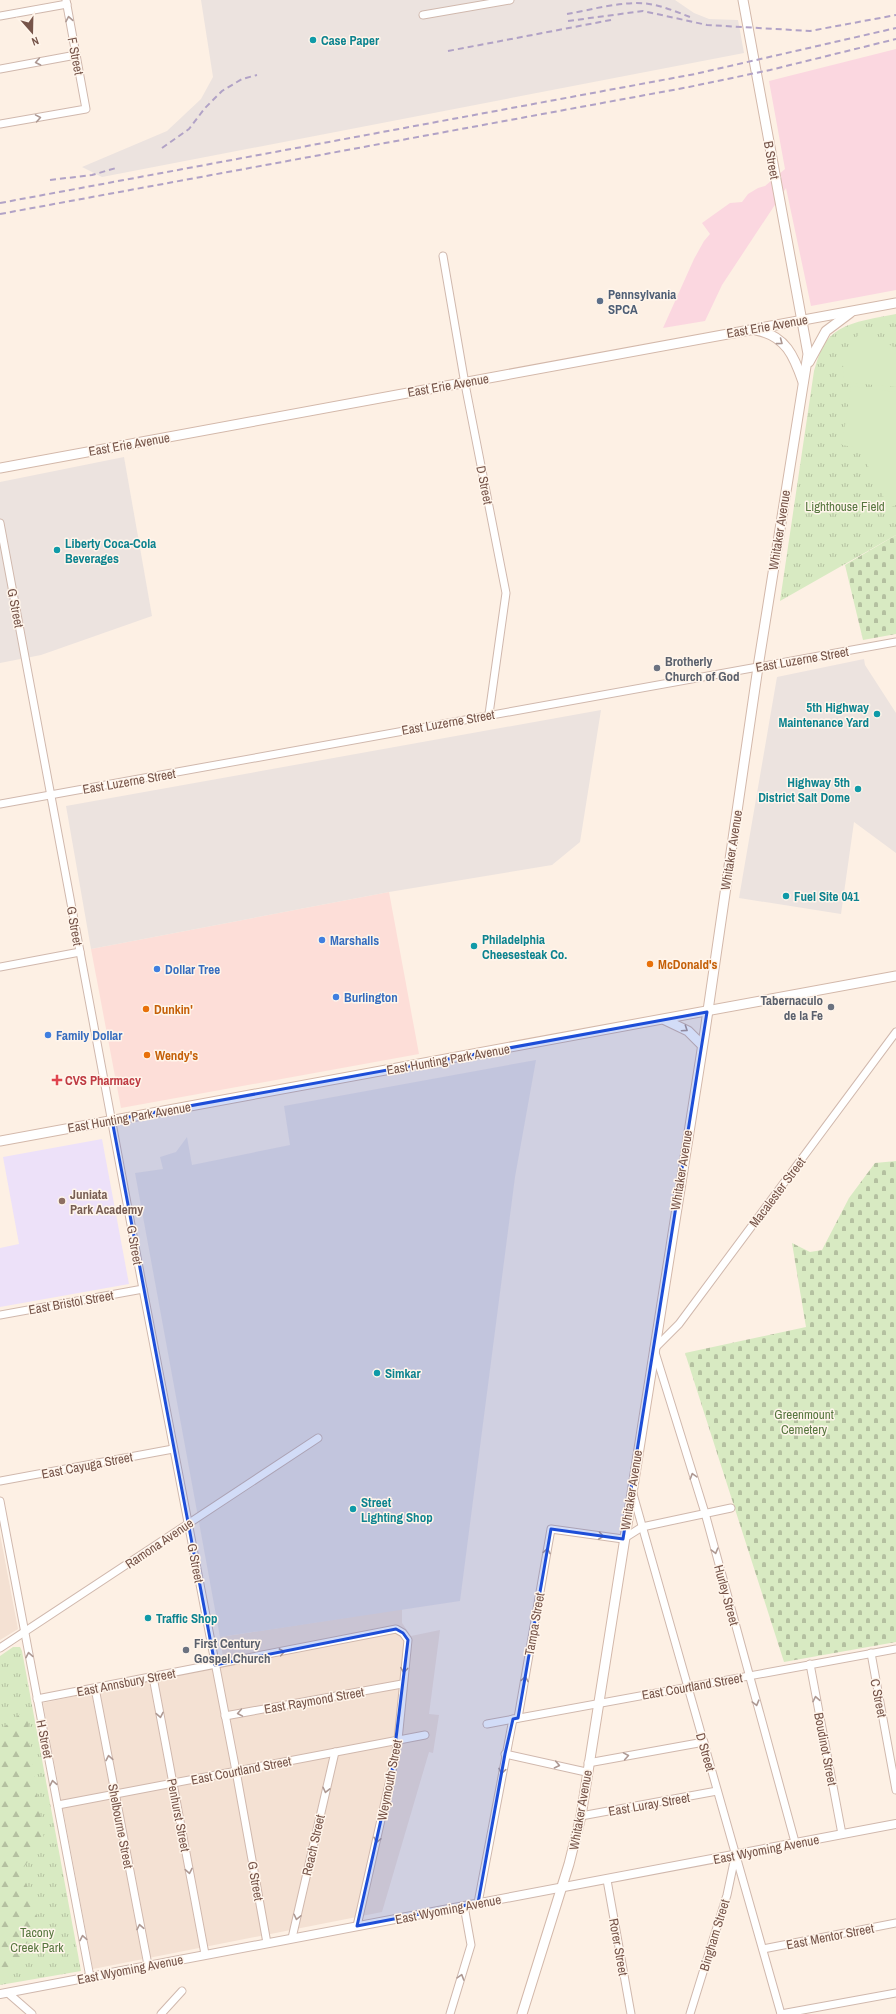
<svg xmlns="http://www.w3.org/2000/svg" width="896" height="2014" viewBox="0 0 896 2014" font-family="'Archivo Narrow',sans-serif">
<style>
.residential{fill:#f4e1d3}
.commercial{fill:#fdded8}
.industrial{fill:#ece3df}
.education{fill:#ede1f9}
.medical{fill:#fbd7e0}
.grass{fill:url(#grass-tufts)}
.forest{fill:url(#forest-firs)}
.cemetery{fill:url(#cemetery-stones)}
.pitch{fill:#d8eac2}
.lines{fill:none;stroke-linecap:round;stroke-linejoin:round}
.minor-casing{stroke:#d0b8ad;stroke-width:9}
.tertiary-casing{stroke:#d0b8ad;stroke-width:10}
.secondary-casing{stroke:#d3b8aa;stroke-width:11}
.minor{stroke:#fff;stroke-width:7}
.tertiary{stroke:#fff;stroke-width:8}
.secondary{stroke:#fff;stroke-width:9}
.rail{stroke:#b1a2c6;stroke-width:2;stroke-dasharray:6 4;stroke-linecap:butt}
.oneway{stroke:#ad9892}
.marked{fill:#1d4ed8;fill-opacity:0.2;stroke:#1d4ed8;stroke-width:3;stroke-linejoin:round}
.culture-dot{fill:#0f9aa8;stroke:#fff5eb;stroke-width:1.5}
.service-dot{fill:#5c6f8a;stroke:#fff5eb;stroke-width:1.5}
.worship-dot{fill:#6b7280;stroke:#fff5eb;stroke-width:1.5}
.shop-dot{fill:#3f7fe0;stroke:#fff5eb;stroke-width:1.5}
.food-dot{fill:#e8710a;stroke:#fff5eb;stroke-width:1.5}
.health-dot{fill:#e0444e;stroke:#fff5eb;stroke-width:1.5}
.education-dot{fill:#8d6e63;stroke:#fff5eb;stroke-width:1.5}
.labels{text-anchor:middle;stroke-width:3;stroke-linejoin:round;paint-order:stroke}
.culture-label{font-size:13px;font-weight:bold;fill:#0d838f;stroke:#fff5eb;text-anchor:start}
.street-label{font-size:13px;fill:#765449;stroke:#fff5eb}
.service-label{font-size:13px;font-weight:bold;fill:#4e5e75;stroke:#fff5eb;text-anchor:start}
.park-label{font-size:13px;fill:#56763e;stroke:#fff5eb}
.worship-label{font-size:13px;font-weight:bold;fill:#5b616d;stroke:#fff5eb;text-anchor:start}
.shop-label{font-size:13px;font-weight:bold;fill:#366cbe;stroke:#fff5eb;text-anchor:start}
.food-label{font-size:13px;font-weight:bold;fill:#c56008;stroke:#fff5eb;text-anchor:start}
.health-label{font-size:13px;font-weight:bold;fill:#be3a42;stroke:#fff5eb;text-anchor:start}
.education-label{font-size:13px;font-weight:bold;fill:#785e54;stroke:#fff5eb;text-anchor:start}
</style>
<defs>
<pattern id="grass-tufts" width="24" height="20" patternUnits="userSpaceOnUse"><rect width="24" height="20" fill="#d8eac2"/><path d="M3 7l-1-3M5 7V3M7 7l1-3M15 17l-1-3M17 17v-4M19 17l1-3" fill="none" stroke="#b4c0a0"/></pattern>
<pattern id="forest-firs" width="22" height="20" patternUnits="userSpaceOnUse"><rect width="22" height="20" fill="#d8eac2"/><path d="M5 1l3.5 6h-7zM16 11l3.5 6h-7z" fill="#b4c0a0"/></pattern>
<pattern id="cemetery-stones" width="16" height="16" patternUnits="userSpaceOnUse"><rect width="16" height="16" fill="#d8eac2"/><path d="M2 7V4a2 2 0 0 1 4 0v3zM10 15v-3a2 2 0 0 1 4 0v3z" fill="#b4c0a0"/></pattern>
</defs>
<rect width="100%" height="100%" fill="#fdf0e4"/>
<g class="residential">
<path d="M0,1534L18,1629L0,1640Z"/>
<path d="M402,1609V1623L411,1636L440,1630L429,1714L439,1715L433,1753L429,1752L382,1912L93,1969L43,1703L224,1664L220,1637Z"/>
</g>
<path class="commercial" d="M389,892L419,1054L121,1108L91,949Z"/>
<g class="industrial">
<path d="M201,0H675L694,13L709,19L738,20L744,53L102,177L82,167L167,131L201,99L213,77Z"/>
<path d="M124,457L152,616L41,655L0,663V482Z"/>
<path d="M864,659L865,665L896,713V853L854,822L841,914L739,898L777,677Z"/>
<path d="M601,710L580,842L552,865L389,892L91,949L66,806Z"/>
<path d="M536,1060L515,1177L460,1601L220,1637L135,1173L163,1169L160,1157L176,1152L187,1137L192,1165L290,1145L284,1106Z"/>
</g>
<path class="education" d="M102,1139L129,1284L0,1307V1248L19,1244L3,1157Z"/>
<path class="medical" d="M896,49V290L811,306L786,188L722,285L705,321L663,328L694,259L704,241L710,234L702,223L730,203L742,202L748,194L758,188L765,186L785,169L769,81Z"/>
<g class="grass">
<path d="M896,314V535L780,601L814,371C816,364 818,357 821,350C834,321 869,320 896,314Z"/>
<path d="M13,1647H20L22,1651L81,1971L0,1985V1656Z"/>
</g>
<path class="forest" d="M30,1706L28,1733L44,1839L22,1870L39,1922L6,1980L0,1982V1730Z"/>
<g class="cemetery">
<path d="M896,535V634L863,640L845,565Z"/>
<path d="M896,1161V1642L784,1662L685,1353L806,1327L792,1243L810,1252L822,1250L849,1198L875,1163Z"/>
</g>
<g class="pitch">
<path d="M864,327L896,349V387L843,382L844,367L838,363Z"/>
<path d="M851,386L896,392V505L889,508L859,448L842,445Z"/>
</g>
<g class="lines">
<defs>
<g id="minor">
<path d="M423,15L510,0"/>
<path d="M0,16L67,4"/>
<path d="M0,69L76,55"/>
<path d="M0,124L86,109L66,0"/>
<path d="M443,256L465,384L506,593L489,714"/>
<path d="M0,523L143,1289L236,1771L267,1943"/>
<path d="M0,804L896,642"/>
<path d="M0,967L80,952"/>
<path d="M0,1315L143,1289"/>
<path d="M0,1481L173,1449"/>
<path d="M633,1494L781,2014"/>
<path d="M0,1501L90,1977"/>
<path d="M0,1648L318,1438"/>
<path d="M871,1653L896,1790"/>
<path d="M810,1664L842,1834"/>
<path d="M153,1677L205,1954"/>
<path d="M95,1688L148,1965"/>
<path d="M37,1699L396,1629L403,1633L408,1640L398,1740L392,1771L357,1926"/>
<path d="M225,1716L402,1684"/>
<path d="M518,1718L551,1529L623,1539L642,1527L731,1508"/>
<path d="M487,1724L896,1649"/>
<path d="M505,1754L586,1772"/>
<path d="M588,1763L704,1742"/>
<path d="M58,1805L425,1735"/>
<path d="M581,1816L717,1791"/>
<path d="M795,1842L705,1513L654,1349L679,1324L896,1032"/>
<path d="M607,1880L631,2014"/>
<path d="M478,1903L513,1719"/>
<path d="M292,1938L335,1752"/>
<path d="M763,1949L896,1923"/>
<path d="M8,1993L32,2014"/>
<path d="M161,2014L182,1991"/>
<path d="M450,2014L471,1945L464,1906"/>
<path d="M690,2014L727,1895L735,1857"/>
<path d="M781,2014L896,1993"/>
</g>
<path id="tertiary" d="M0,1994L896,1824"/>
<g id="secondary">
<path d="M756,330C786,336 794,356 803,382"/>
<path d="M809,362L826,331L850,313"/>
<path d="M0,468L896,303"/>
<path d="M665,1020L688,1031L702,1045"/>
<path d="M0,1141L896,976"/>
<path d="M522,2014L569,1864L581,1816L705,1031L758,667L808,354L743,0"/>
</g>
</defs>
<use href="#minor" class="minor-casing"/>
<use href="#tertiary" class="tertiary-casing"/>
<use href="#secondary" class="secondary-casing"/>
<use href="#minor" class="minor"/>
<use href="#tertiary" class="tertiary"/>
<use href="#secondary" class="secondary"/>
<g class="rail">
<path d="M567,14C591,10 624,0 649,4C663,6 677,12 690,17"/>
<path d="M568,21L643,11L707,25L810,31L896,15"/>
<path d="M448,51L611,20"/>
<path d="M162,148L189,129L205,108L222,91L242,79L257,75"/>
<path d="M50,180L92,175L116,168"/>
<path d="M0,203L695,74L896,28"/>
<path d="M0,214L689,87L770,70L896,39"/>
</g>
</g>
<defs><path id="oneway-chevron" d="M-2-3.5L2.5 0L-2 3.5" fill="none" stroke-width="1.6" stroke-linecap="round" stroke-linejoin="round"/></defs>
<g class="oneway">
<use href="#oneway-chevron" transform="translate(69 19) rotate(-100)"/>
<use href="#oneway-chevron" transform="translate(38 62) rotate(169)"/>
<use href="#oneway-chevron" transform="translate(38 118) rotate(-10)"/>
<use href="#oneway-chevron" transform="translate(780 342) rotate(37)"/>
<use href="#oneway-chevron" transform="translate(685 1029) rotate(34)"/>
<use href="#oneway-chevron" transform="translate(693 1476) rotate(-107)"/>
<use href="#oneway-chevron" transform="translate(601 1536) rotate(8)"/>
<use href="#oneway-chevron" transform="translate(547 1551) rotate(-80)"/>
<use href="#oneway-chevron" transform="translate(715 1551) rotate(75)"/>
<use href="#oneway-chevron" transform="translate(282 1652) rotate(-11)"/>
<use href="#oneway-chevron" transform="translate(29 1655) rotate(-101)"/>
<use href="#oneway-chevron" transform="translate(404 1670) rotate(97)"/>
<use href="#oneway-chevron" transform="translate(525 1679) rotate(-80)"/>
<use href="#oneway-chevron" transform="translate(816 1699) rotate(-101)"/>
<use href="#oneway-chevron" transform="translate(756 1703) rotate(75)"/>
<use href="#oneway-chevron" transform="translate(240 1713) rotate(170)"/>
<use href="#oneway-chevron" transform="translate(160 1715) rotate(79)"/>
<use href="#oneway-chevron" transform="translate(626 1756) rotate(-10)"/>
<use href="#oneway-chevron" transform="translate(109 1758) rotate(-101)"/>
<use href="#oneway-chevron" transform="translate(557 1765) rotate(12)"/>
<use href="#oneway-chevron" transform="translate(502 1771) rotate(101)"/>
<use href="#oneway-chevron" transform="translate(53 1783) rotate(-101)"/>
<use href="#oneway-chevron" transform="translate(326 1790) rotate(103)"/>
<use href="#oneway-chevron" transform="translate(377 1840) rotate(103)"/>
<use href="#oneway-chevron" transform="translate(189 1871) rotate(79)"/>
<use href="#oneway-chevron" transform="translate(297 1917) rotate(103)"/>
<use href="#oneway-chevron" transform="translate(140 1927) rotate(-101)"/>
<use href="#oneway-chevron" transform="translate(83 1938) rotate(-101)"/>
<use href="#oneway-chevron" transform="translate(461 1977) rotate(-73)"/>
</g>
<path class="marked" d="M707,1012L623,1539L551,1529L518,1718L513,1719L505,1754L478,1903L357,1926L392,1771L408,1640L403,1633L396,1629L215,1665L112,1120Z"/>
<g class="culture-dot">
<circle cx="313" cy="40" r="4"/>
<circle cx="57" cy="550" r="4"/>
<circle cx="877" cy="714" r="4"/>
<circle cx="858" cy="789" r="4"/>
<circle cx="786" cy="896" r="4"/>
<circle cx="474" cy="946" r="4"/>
<circle cx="377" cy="1373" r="4"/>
<circle cx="353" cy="1509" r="4"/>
<circle cx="148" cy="1618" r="4"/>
</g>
<circle class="service-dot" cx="600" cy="301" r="4"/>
<g class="worship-dot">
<circle cx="657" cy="668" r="4"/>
<circle cx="831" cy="1007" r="4"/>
<circle cx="186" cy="1650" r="4"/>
</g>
<g class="shop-dot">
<circle cx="322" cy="940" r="4"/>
<circle cx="157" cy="969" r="4"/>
<circle cx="336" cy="997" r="4"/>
<circle cx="48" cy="1035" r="4"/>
</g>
<g class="food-dot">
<circle cx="650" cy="964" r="4"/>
<circle cx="146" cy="1009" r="4"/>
<circle cx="147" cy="1055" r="4"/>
</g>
<path class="health-dot" d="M55 1074h4v4h4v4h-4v4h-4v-4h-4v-4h4z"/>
<circle class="education-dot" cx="62" cy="1201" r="4"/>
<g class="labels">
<g class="culture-label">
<text x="321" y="45">Case Paper</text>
<text x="65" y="548">Liberty Coca-Cola<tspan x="65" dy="15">Beverages</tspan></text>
<text x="869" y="712" text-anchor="end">5th Highway<tspan x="869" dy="15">Maintenance Yard</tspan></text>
<text x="850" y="787" text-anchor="end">Highway 5th<tspan x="850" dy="15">District Salt Dome</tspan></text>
<text x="794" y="901">Fuel Site 041</text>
<text x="482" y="944">Philadelphia<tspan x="482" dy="15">Cheesesteak Co.</tspan></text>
<text x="385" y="1378">Simkar</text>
<text x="361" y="1507">Street<tspan x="361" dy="15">Lighting Shop</tspan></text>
<text x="156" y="1623">Traffic Shop</text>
</g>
<g class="street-label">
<text transform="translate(76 56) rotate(79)" y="5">F Street</text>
<text transform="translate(772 160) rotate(80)" y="5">B Street</text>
<text transform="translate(767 326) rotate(-10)" y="5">East Erie Avenue</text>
<text transform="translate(448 385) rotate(-10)" y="5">East Erie Avenue</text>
<text transform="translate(129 444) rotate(-10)" y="5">East Erie Avenue</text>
<text transform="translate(485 485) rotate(79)" y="5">D Street</text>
<text transform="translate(779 530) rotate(-81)" y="5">Whitaker Avenue</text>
<text transform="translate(16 608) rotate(79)" y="5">G Street</text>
<text transform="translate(802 659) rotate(-10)" y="5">East Luzerne Street</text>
<text transform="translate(448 722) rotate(-10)" y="5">East Luzerne Street</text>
<text transform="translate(129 781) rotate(-10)" y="5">East Luzerne Street</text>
<text transform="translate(731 850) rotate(-81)" y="5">Whitaker Avenue</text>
<text transform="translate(75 926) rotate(80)" y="5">G Street</text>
<text transform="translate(448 1059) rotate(-10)" y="5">East Hunting Park Avenue</text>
<text transform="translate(129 1117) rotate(-10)" y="5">East Hunting Park Avenue</text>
<text transform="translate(681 1170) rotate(-81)" y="5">Whitaker Avenue</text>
<text transform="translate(777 1192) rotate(-53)" y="5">Macalester Street</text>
<text transform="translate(135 1245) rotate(80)" y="5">G Street</text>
<text transform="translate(71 1302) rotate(-10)" y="5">East Bristol Street</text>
<text transform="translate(87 1465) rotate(-11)" y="5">East Cayuga Street</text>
<text transform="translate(631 1490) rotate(-81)" y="5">Whitaker Avenue</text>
<text transform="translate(159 1543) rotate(-34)" y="5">Ramona Avenue</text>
<text transform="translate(196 1563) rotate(79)" y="5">G Street</text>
<text transform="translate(727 1595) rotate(75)" y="5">Hurley Street</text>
<text transform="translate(534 1624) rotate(-80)" y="5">Tampa Street</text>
<text transform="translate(126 1682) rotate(-11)" y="5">East Annsbury Street</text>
<text transform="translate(692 1686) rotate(-10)" y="5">East Courtland Street</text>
<text transform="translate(879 1698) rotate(79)" y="5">C Street</text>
<text transform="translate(314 1700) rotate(-10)" y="5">East Raymond Street</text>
<text transform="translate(45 1739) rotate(79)" y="5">H Street</text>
<text transform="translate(826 1749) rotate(79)" y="5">Boudinot Street</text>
<text transform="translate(706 1752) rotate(74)" y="5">D Street</text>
<text transform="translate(241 1770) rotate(-11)" y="5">East Courtland Street</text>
<text transform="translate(389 1780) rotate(-79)" y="5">Weymouth Street</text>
<text transform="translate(649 1804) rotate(-10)" y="5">East Luray Street</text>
<text transform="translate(580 1810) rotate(-80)" y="5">Whitaker Avenue</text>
<text transform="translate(179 1815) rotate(79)" y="5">Penhurst Street</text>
<text transform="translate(121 1826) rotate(79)" y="5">Shelbourne Street</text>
<text transform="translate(313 1845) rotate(-77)" y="5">Reach Street</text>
<text transform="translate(766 1849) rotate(-11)" y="5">East Wyoming Avenue</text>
<text transform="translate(256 1881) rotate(80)" y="5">G Street</text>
<text transform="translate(448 1909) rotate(-11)" y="5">East Wyoming Avenue</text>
<text transform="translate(714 1935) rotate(-73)" y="5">Bingham Street</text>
<text transform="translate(830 1936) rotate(-11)" y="5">East Mentor Street</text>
<text transform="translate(619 1947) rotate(80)" y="5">Rorer Street</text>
<text transform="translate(130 1969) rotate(-11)" y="5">East Wyoming Avenue</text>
</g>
<g class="service-label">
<text x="608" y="299">Pennsylvania<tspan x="608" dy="15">SPCA</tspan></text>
</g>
<g class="park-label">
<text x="845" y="511">Lighthouse Field</text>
<text x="804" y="1419">Greenmount<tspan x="804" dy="15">Cemetery</tspan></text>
<text x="37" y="1937">Tacony<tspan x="37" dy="15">Creek Park</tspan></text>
</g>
<g class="worship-label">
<text x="665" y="666">Brotherly<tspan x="665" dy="15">Church of God</tspan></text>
<text x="823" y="1005" text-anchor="end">Tabernaculo<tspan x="823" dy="15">de la Fe</tspan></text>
<text x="194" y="1648">First Century<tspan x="194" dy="15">Gospel Church</tspan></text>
</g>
<g class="shop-label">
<text x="330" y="945">Marshalls</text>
<text x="165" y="974">Dollar Tree</text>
<text x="344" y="1002">Burlington</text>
<text x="56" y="1040">Family Dollar</text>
</g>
<g class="food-label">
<text x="658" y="969">McDonald's</text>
<text x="154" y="1014">Dunkin'</text>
<text x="155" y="1060">Wendy's</text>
</g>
<g class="health-label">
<text x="65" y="1085">CVS Pharmacy</text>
</g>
<g class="education-label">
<text x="70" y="1199">Juniata<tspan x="70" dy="15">Park Academy</tspan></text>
</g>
</g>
<g transform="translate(32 32) rotate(160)" stroke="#fff5eb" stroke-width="3" paint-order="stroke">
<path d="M0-3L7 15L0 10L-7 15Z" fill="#765449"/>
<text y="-6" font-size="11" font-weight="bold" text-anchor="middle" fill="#765449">N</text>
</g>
</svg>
